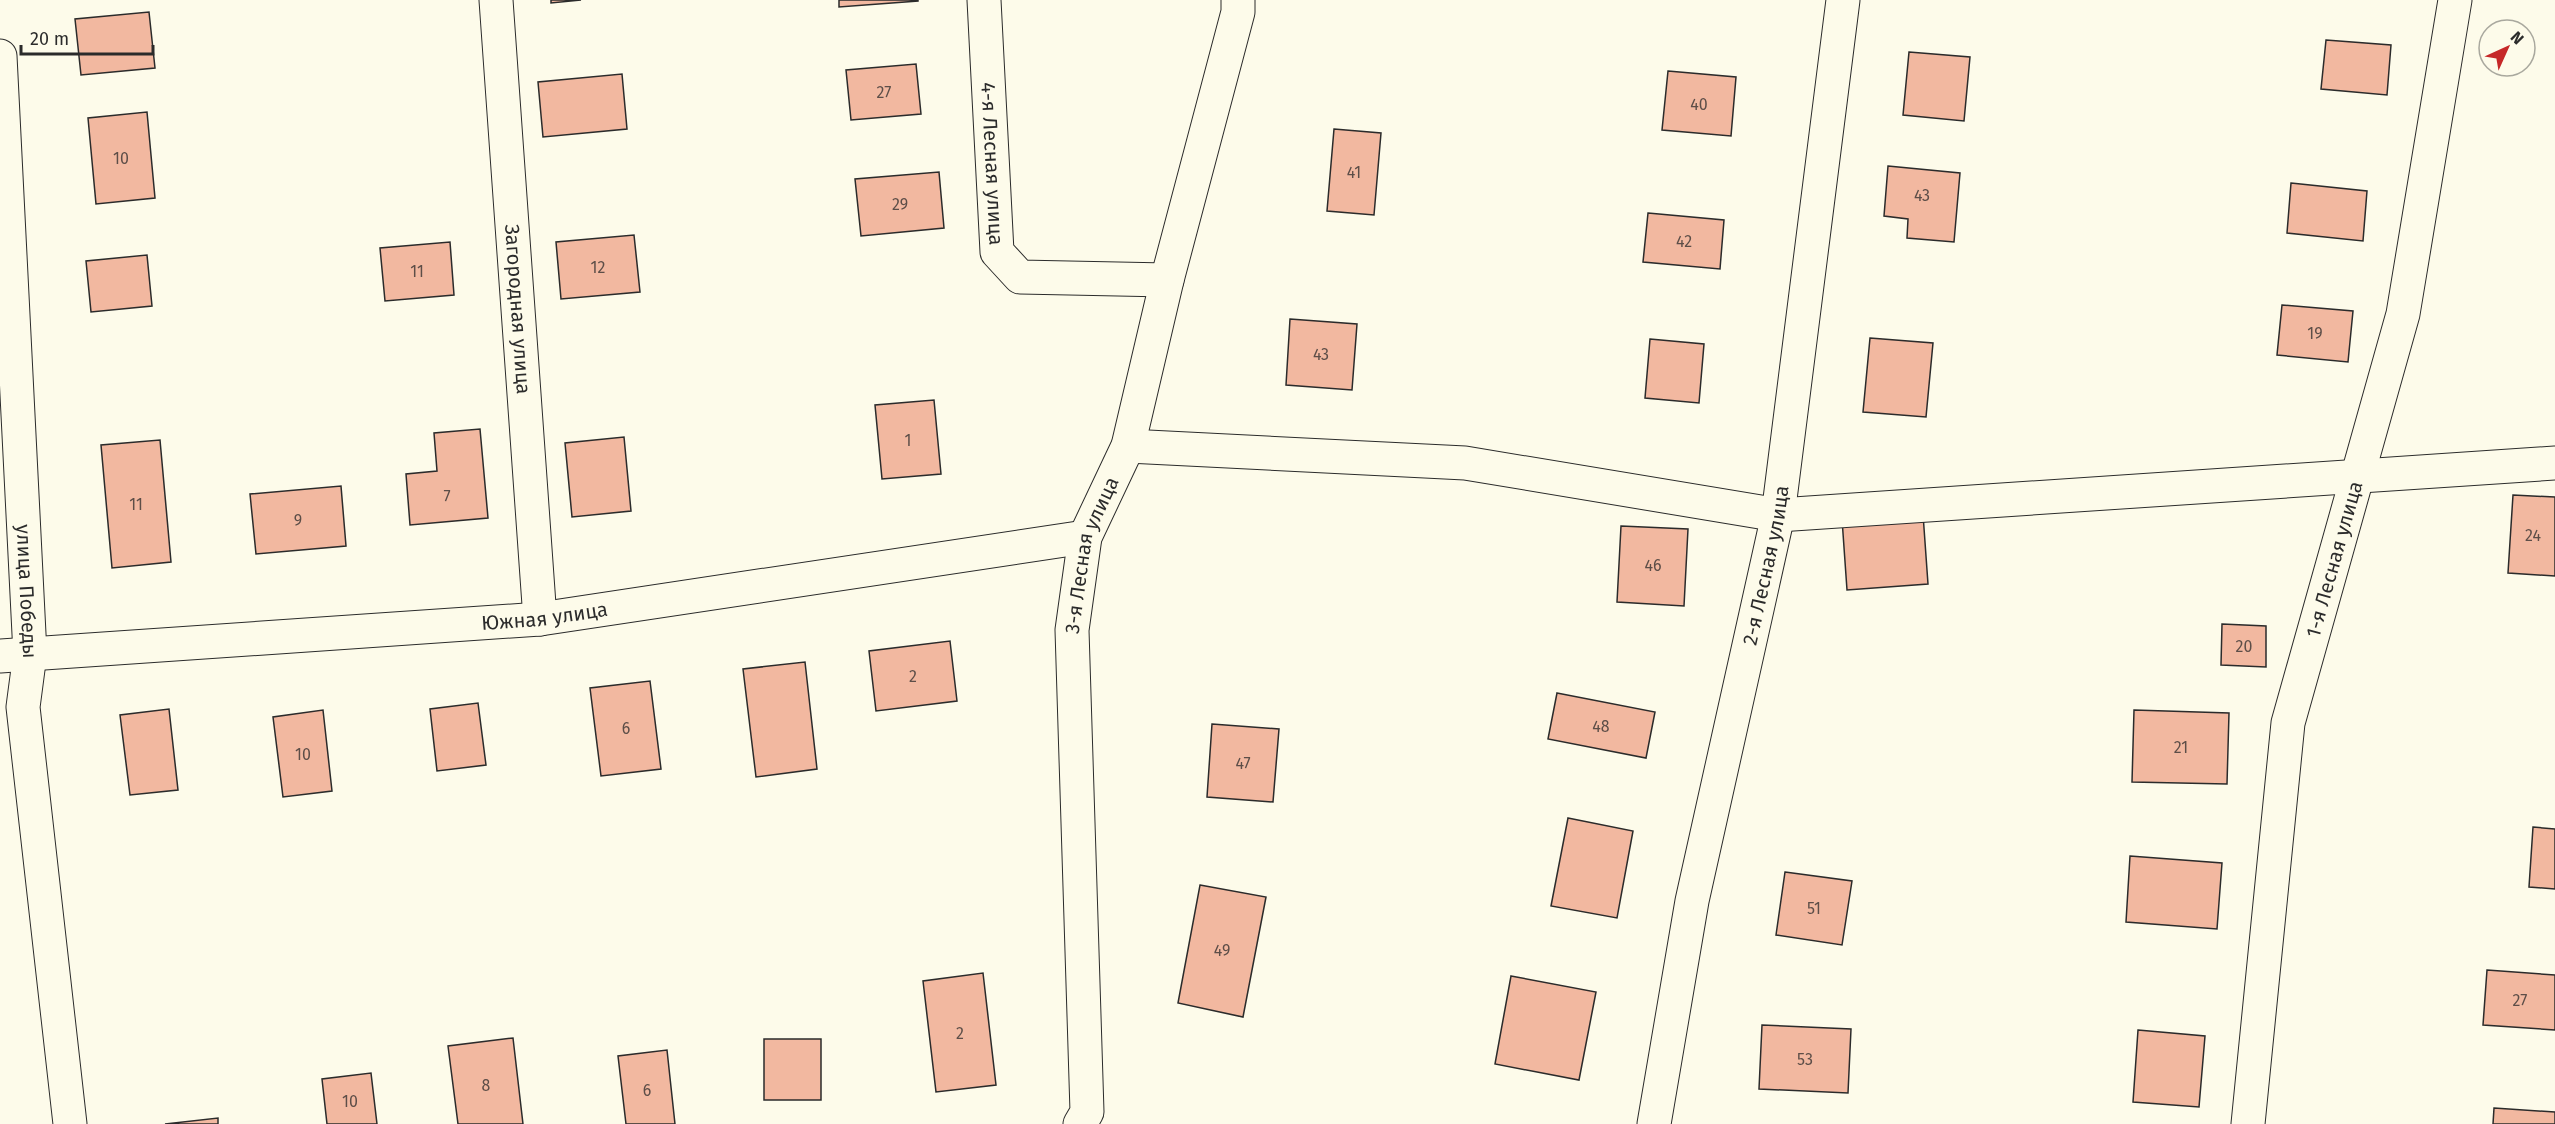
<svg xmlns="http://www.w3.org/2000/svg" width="2555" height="1124" viewBox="0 0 2555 1124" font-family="'Fira Sans',sans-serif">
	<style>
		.building { fill: #f2b8a0; stroke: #2b2b2b; stroke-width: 1.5 }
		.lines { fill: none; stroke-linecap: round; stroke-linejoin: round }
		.minor-casing { stroke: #2b2b2b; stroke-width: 35 }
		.minor { stroke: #fdfbea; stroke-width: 33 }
		.labels { text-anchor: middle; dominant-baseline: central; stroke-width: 4.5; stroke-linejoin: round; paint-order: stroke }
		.number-label { font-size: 16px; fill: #5d4e48 }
		.street-label { font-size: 20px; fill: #2b2b2b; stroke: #fdfbea }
	</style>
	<rect width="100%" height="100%" fill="#fdfbea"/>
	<path class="building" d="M551 0H581L551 3Z
		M839 0H918V1L839 7Z
		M149 12 155 68 81 75 75 19Z
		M2326 40 2391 45 2387 95 2321 89Z
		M1909 52 1970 57 1964 121 1903 115Z
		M916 64 921 114 851 120 846 70Z
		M1668 71 1736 77 1731 136 1662 130Z
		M622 74 627 129 543 137 538 82Z
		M147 112 155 198 96 204 88 118Z
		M1334 129 1381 133 1374 215 1327 211Z
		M1888 166 1960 173 1954 242 1907 238 1908 219 1884 216Z
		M939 172 944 228 861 236 855 179Z
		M2291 183 2367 191 2363 241 2287 233Z
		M1648 213 1724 220 1720 269 1643 262Z
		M634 235 640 292 561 299 556 242Z
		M450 242 454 295 385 301 380 248Z
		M147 255 152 306 91 312 86 261Z
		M2282 305 2353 311 2348 362 2277 355Z
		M1290 319 1357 324 1352 390 1286 385Z
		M1870 338 1933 343 1926 417 1863 412Z
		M1650 339 1704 344 1699 403 1645 398Z
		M934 400 941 474 882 479 875 405Z
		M480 429 488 518 410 525 406 474 437 471 434 433Z
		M624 437 631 511 572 517 565 443Z
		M160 440 171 562 112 568 101 445Z
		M341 486 346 546 256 554 250 494Z
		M2513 495 2555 497V576L2508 573Z
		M1923 514 1928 584 1847 590 1842 519Z
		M1621 526 1688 529 1684 606 1617 602Z
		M2222 624 2266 626V667L2221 665Z
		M950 641 957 701 876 711 869 651Z
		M805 662 817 769 756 777 743 669Z
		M650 681 661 769 601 776 590 688Z
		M1557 693 1655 712 1646 758 1548 739Z
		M478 703 486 765 437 771 430 709Z
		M169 709 178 790 130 795 120 715Z
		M323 710 332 791 283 797 273 717Z
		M2134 710 2229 713 2227 784 2132 782Z
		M1212 724 1279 729 1273 802 1207 797Z
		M1568 818 1633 831 1617 918 1551 906Z
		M2533 827 2555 829V889L2529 887Z
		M2130 856 2222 863 2217 929 2126 922Z
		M1785 872 1852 881 1842 945 1776 935Z
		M1200 885 1266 897 1243 1017 1178 1003Z
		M2487 970 2555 975V1030L2483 1025Z
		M983 973 996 1085 936 1092 923 981Z
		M1511 976 1596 992 1579 1080 1495 1064Z
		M1762 1025 1851 1029 1848 1093 1759 1089Z
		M2138 1030 2205 1036 2199 1107 2133 1102Z
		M513 1038 523 1124H458L448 1046Z
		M764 1039H821V1100H764Z
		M667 1050 675 1124H626L618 1056Z
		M371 1073 377 1124H327L322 1079Z
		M2494 1108 2555 1112V1124H2493Z
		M218 1118V1124H165Z"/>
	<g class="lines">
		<defs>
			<g id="minor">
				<path id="s1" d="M496 0 540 619"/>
				<path id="s2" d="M984 0 997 252 1020 277 1167 280"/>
				<path id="s3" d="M0 56 30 654 23 707 70 1124"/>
				<path d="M1128 446 1465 463 1778 515 2555 463"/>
				<path id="s4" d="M0 656 540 619 1085 537"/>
				<path id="s5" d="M1080 1124 1087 1112 1072 630 1085 537 1128 446 1167 280 1238 12V0"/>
				<path id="s6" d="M1654 1124 1692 901 1778 515 1843 0"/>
				<path id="s7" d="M2248 1124 2288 723 2403 314 2455 0"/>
			</g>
		</defs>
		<use href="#minor" class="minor-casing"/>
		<use href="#minor" class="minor"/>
	</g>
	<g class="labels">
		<g class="number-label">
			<text x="884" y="92">27</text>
			<text x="1699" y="104">40</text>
			<text x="121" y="158">10</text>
			<text x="1354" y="172">41</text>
			<text x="1922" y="195">43</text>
			<text x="900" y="204">29</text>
			<text x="1684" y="241">42</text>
			<text x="598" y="267">12</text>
			<text x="417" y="271">11</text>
			<text x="2315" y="333">19</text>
			<text x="1321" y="354">43</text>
			<text x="908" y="440">1</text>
			<text x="447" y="496">7</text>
			<text x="136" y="504">11</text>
			<text x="298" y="520">9</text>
			<text x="2533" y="535">24</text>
			<text x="1653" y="565">46</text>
			<text x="2244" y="646">20</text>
			<text x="913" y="676">2</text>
			<text x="1601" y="726">48</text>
			<text x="626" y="728">6</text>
			<text x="2181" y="747">21</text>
			<text x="303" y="754">10</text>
			<text x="1243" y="763">47</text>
			<text x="1814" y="908">51</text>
			<text x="1222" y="950">49</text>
			<text x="2520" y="1000">27</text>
			<text x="960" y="1033">2</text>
			<text x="1805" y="1059">53</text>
			<text x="486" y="1085">8</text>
			<text x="647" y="1090">6</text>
			<text x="350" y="1101">10</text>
		</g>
		<g class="street-label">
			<text stroke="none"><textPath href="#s2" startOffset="164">4-я Лесная улица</textPath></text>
			<text stroke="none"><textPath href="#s1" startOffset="310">Загородная улица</textPath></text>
			<text stroke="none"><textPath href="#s5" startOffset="574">3-я Лесная улица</textPath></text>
			<text stroke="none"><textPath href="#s7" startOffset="573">1-я Лесная улица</textPath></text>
			<text stroke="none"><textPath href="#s6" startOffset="570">2-я Лесная улица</textPath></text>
			<text stroke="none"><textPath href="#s3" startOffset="536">улица Победы</textPath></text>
			<text stroke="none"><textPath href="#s4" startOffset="546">Южная улица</textPath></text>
		</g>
	</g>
	<g transform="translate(2507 48) rotate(45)"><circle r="28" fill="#fdfbea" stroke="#a9a89e" stroke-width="1.5"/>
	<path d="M0-4.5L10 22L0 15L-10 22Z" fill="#c62828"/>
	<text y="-9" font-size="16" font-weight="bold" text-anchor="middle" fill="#2b2b2b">N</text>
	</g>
	<path d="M21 45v9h132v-9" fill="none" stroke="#2b2b2b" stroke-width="3"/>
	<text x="30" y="45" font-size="18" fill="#2b2b2b" stroke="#fdfbea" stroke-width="4.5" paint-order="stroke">20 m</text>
</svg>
